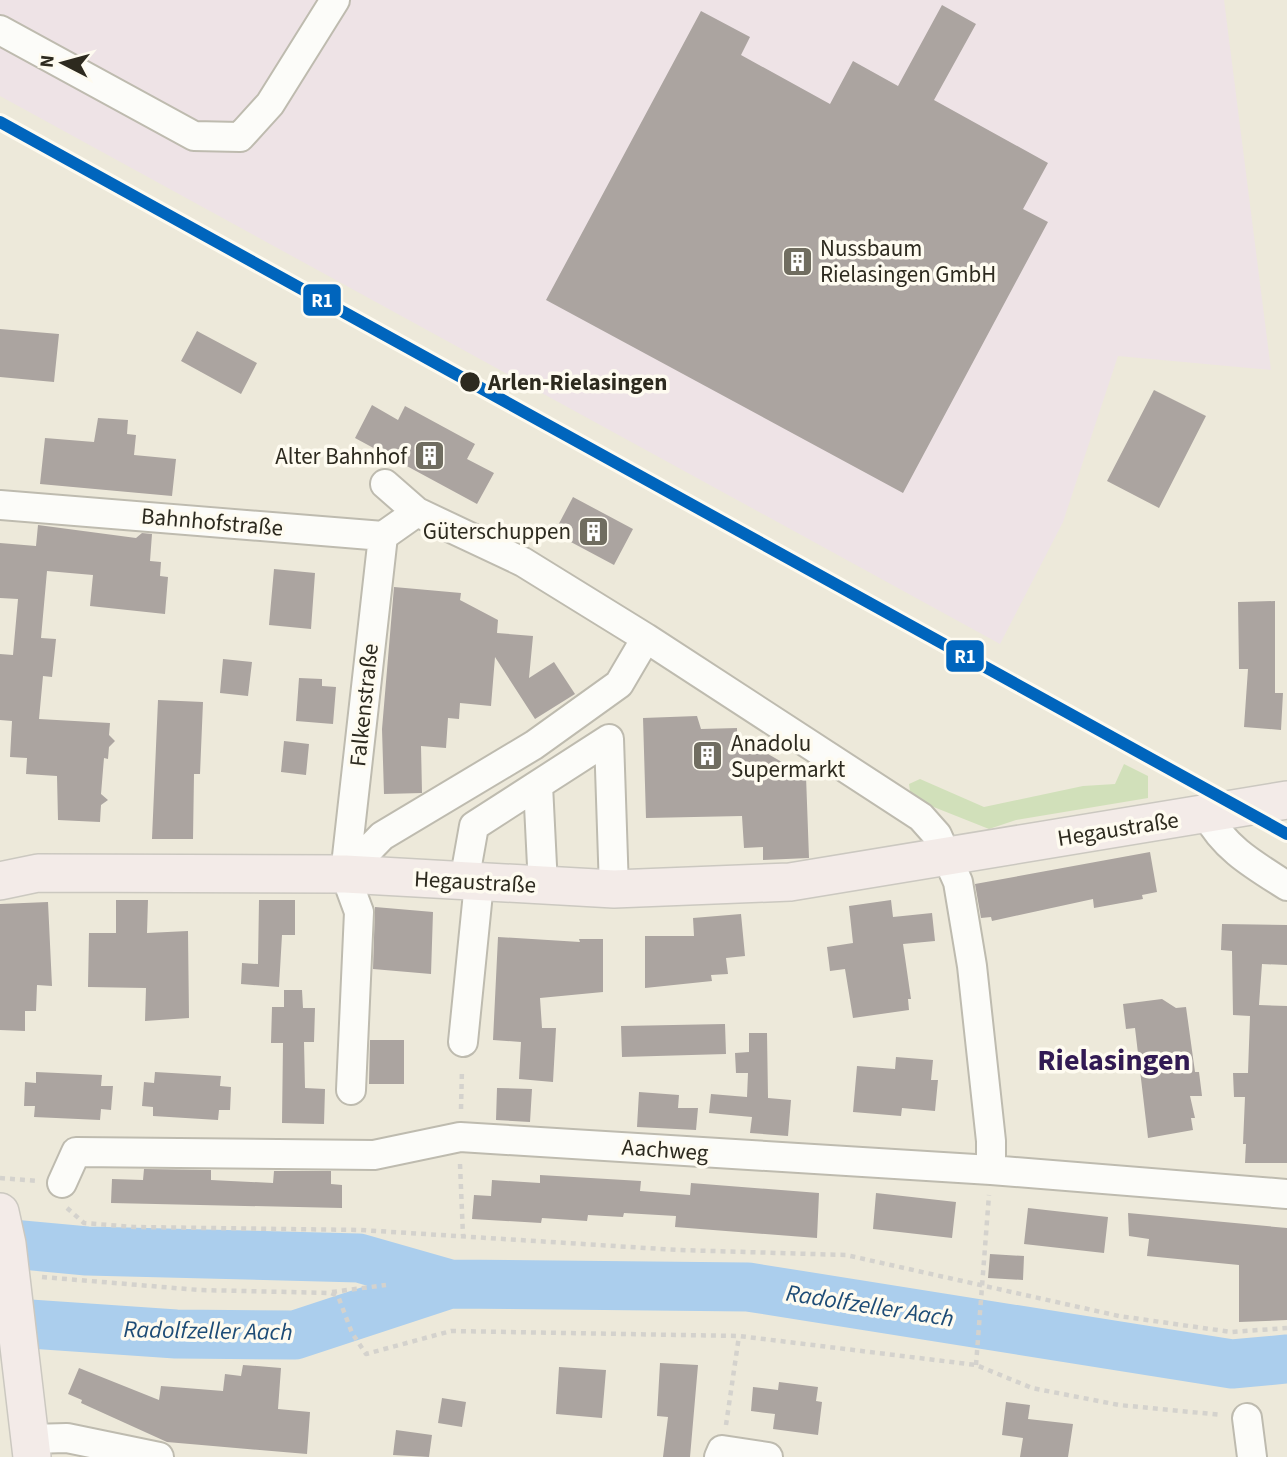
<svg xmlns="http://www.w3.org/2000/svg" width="1287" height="1457" viewBox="0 0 1287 1457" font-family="'Source Sans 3',sans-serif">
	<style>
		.commercial { fill: #eee3e6 }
		.green { fill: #d1e0ba }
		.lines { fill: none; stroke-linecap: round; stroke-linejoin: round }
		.river { stroke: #abceed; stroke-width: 49 }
		.building { fill: #aba4a0 }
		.minor-casing { stroke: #bebbaf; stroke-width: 32 }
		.major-casing { stroke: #cbc8c0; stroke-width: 40 }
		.path { stroke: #d4d2cd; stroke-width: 4.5; stroke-dasharray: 5 5; stroke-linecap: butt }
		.minor { stroke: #fcfcf9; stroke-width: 28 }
		.major { stroke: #f3ebe8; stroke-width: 37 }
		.rail-1-casing { stroke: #fefbf0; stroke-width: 18 }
		.rail-1 { stroke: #0065bd; stroke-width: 12 }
		.stop-dot { fill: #2d2a1f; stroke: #fefbf0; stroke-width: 2.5 }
		.labels { text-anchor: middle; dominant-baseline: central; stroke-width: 7; stroke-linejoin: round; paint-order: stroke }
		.poi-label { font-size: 23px; fill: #2d2a1f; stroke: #fefbf0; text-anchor: start }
		.stop-label { font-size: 23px; font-weight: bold; fill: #2d2a1f; stroke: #fefbf0; text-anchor: start }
		.street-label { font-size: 23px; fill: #2d2a1f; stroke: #fefbf0 }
		.water-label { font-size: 24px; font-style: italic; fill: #1e4c76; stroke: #fefbf0 }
		.district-label { font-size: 30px; font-weight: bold; fill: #321a53; stroke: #fefbf0 }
		.line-badge { stroke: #fefbf0; stroke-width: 2.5 }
		.badge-label { font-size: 19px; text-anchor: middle; font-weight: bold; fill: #fff }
	</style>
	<rect width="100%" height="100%" fill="#ede9da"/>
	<path class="commercial" d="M0 0H1224L1271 370 1118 356 1063 522 1000 644 0 96Z"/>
	<path class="green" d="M1124 764 1148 776V798L1016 820 989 829 911 798 909 784 920 779 984 807 1083 786 1115 784Z"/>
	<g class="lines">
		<path class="river" d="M0 1243 87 1251 359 1258 450 1284
			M0 1322 176 1334 295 1335 450 1284 748 1287 1232 1364 1287 1359"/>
	</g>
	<path class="building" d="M942 5 976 24 934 100 1048 163 1023 209 1048 222 903 493 546 300 701 11 750 37 741 55 830 104 853 61 898 86Z
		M0 329 59 334 54 382 0 377Z
		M197 331 257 363 241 394 181 361Z
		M1154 390 1206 416 1159 508 1107 481Z
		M372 405 398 420 405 406 475 444 467 459 494 473 477 504 355 438Z
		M98 418 128 420 127 434 136 435 134 455 176 459 172 496 40 484 45 438 94 442Z
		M573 497 633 529 614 565 554 533Z
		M38 525 136 538 142 533 152 534 150 561 161 562 160 576 168 577 165 614 90 606 93 575 47 571 41 638 56 639 52 677 43 676 39 719 110 723 109 735 115 741 109 747 108 759 104 758 101 794 108 800 101 805 100 822 58 820 57 776 26 774 27 758 10 757 12 721 0 720V654L13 655 18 599 0 598V543L36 546Z
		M274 569 315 573 311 629 269 625Z
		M394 587 461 593 460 600 498 620 497 633 533 636 529 678 554 662 575 694 535 719 495 657 491 706 460 703 459 719 448 718 446 748 421 746 422 793 384 794 382 729Z
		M1275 601V693H1283L1281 730 1244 727 1248 669H1239L1238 602Z
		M223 659 252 662 248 696 220 693Z
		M299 678 322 679V686L336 687 333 724 296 721Z
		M158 700 203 702 200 774H194L193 839H152Z
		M697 716 701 729 737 728V736L806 776 809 858 763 860V847L744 848 742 816 646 818 643 718Z
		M284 741 309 744 306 775 281 772Z
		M1150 852 1157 892 1142 895 1143 899 1094 908 1093 899 992 921 991 917 981 918 975 884Z
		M116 900H148L147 933 188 931 189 1018 145 1021 146 988 88 987 89 933H116Z
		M259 900H295V935H282L279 987 241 984 242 963 258 964Z
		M891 900 893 917 932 913 935 941 903 944 911 999H908L909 1010 853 1018 845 969 830 971 827 947 853 943 849 906Z
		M48 902 52 986 37 985 36 1011H25V1031L0 1030V904Z
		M375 907 433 912 431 974 373 969Z
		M741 914 745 956 726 958 728 974 711 975 712 981 645 988V936H694L693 918Z
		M1222 924 1287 925V965L1262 964 1259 1005 1287 1006V1163H1245L1246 1144H1243L1245 1097H1234L1233 1073H1248L1250 1016 1233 1015 1232 951 1221 950Z
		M498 937 580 942 579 939H603V992L540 998 542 1028H556L553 1082 519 1079 521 1042 493 1040Z
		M284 990H302L303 1008H315L314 1042H304L305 1088 325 1089 324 1124 282 1123 283 1043H271L272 1007H284Z
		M1162 999 1176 1008 1186 1007 1195 1072H1199L1202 1096H1190L1195 1118H1191L1193 1130 1148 1138 1135 1028 1126 1029 1123 1004Z
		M725 1024 726 1054 622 1057 621 1026Z
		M749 1033H767L768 1098 791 1100 788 1136 750 1133 752 1117 709 1113 711 1094 747 1097 748 1073H736L735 1053 749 1052Z
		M370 1040H404V1084H369Z
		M896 1057 933 1060 931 1080H938L935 1111 902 1108 901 1116 853 1112 857 1066 895 1069Z
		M36 1072 102 1075 101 1086H113L111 1110 101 1109 100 1120 34 1117 35 1106H24L25 1082 36 1083Z
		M155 1072 221 1076 220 1086 231 1087 230 1110H219L218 1120 153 1116V1107L142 1106 144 1082 154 1083Z
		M497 1088 532 1089 530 1122 496 1120Z
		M639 1092 679 1095 678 1108H698L696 1130 637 1127Z
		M144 1169 211 1170V1180L273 1183 274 1171H331V1184L342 1185V1208L111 1203 112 1179 143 1180Z
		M540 1175 641 1181 640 1191 690 1195 691 1183 819 1193 817 1238 675 1227 676 1216 624 1213 623 1217 588 1215 587 1221 542 1218 541 1223 472 1219 474 1195 491 1196 492 1180 540 1183Z
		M876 1193 956 1202 952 1238 873 1229Z
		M1028 1208 1108 1217 1104 1253 1024 1244Z
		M1128 1213 1287 1228V1320L1239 1322V1265L1147 1256 1149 1239 1129 1236Z
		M990 1254 1024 1256 1023 1280 988 1278Z
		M660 1363 698 1365 690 1457H663L668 1417 657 1416Z
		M243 1365 281 1368 278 1409 310 1412 307 1454 167 1442 81 1403 82 1400 68 1394 79 1368 159 1400 161 1386 223 1391 225 1374 241 1376Z
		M559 1367 606 1370 602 1418 556 1414Z
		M779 1382 818 1387 816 1401 822 1402 818 1435 773 1429 775 1414 751 1411 753 1387 778 1390Z
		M442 1398 466 1402 462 1427 438 1423Z
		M1006 1402 1030 1405 1028 1419 1073 1424 1068 1457H1020L1023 1438 1002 1435Z
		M396 1430 432 1435 429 1457 393 1455Z"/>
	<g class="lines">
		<defs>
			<path id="minor" d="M0 30 194 136 240 137 270 104 335 0
				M385 484 417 512 523 562 646 638 921 817 937 835 958 882 972 966 991 1141V1170
				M0 505 383 536 417 512
				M538 785 543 886
				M1206 814C1225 849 1254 865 1287 886
				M345 874 382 836 534 745 619 684 646 638
				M464 882 474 826 609 739 614 889
				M463 1042 479 883
				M351 1090 359 912 345 874 383 536
				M62 1183 76 1152 374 1155 460 1137 991 1170 1287 1194
				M1247 1418 1252 1457
				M30 1439 67 1438 159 1457
				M719 1457 722 1450 768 1457"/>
			<path id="major" d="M0 881 38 873 345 874 614 889 790 882 1287 800
				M0 1212 7 1244 32 1457"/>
		</defs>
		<use href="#minor" class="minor-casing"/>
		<use href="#major" class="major-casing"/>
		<path class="path" d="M461 1109 462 1069
			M460 1164 463 1236
			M0 1178 38 1181
			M67 1208 84 1223 134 1227 361 1230 678 1250 846 1255 1119 1316 1231 1332 1287 1328
			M42 1277 199 1290 331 1293 338 1296 352 1333 366 1354 451 1331 739 1336 976 1365 1032 1388 1119 1405 1222 1415
			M332 1292 386 1285
			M976 1365 989 1195
			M726 1425 739 1336"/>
		<use href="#minor" class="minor"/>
		<use href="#major" class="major"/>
		<defs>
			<path id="rail-1" d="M0 122 1287 834"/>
		</defs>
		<use href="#rail-1" class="rail-1-casing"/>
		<use href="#rail-1" class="rail-1"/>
	</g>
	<defs>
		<symbol id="building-square" viewBox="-11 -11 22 22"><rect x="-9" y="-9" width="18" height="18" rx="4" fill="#706d60" stroke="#fefbf0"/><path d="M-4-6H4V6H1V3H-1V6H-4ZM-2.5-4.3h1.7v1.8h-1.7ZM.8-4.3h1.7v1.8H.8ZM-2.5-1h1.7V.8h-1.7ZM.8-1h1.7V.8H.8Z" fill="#fff"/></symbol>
	</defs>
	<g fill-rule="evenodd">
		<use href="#building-square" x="780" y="244" width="35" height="35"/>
		<use href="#building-square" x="412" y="438" width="35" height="35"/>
		<use href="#building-square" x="576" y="514" width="35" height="35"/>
		<use href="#building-square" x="690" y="738" width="35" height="35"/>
	</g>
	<circle class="stop-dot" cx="470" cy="382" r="11"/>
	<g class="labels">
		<g class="poi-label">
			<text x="820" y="248">Nussbaum<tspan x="820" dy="26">Rielasingen GmbH</tspan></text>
			<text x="407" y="456" text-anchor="end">Alter Bahnhof</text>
			<text x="571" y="531" text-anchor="end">Güterschuppen</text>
			<text x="731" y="743">Anadolu<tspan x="731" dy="26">Supermarkt</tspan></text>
		</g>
		<g class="stop-label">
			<text x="488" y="382">Arlen-Rielasingen</text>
		</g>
		<g class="street-label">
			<text transform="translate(212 522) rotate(5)">Bahnhofstraße</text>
			<text transform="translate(364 705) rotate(-84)">Falkenstraße</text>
			<text transform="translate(1118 829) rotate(-9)">Hegaustraße</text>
			<text transform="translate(475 882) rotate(3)">Hegaustraße</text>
			<text transform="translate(665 1150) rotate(4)">Aachweg</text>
		</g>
		<g class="water-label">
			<text transform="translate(870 1306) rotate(9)">Radolfzeller Aach</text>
			<text transform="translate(208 1331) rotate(1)">Radolfzeller Aach</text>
		</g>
		<g class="district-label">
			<text x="1114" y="1060">Rielasingen</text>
		</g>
	</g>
	<g class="line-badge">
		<rect x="302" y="283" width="40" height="34" rx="7" fill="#0065bd"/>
		<rect x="945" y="639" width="40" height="34" rx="7" fill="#0065bd"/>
	</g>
	<g class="badge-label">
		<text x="322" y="307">R1</text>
		<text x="965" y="663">R1</text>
	</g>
	<g transform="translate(63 63) rotate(276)" stroke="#fefbf0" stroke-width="5" paint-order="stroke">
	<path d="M0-5L12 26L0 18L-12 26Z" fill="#2d2a1f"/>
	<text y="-10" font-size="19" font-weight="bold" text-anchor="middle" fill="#2d2a1f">N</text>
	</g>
</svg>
